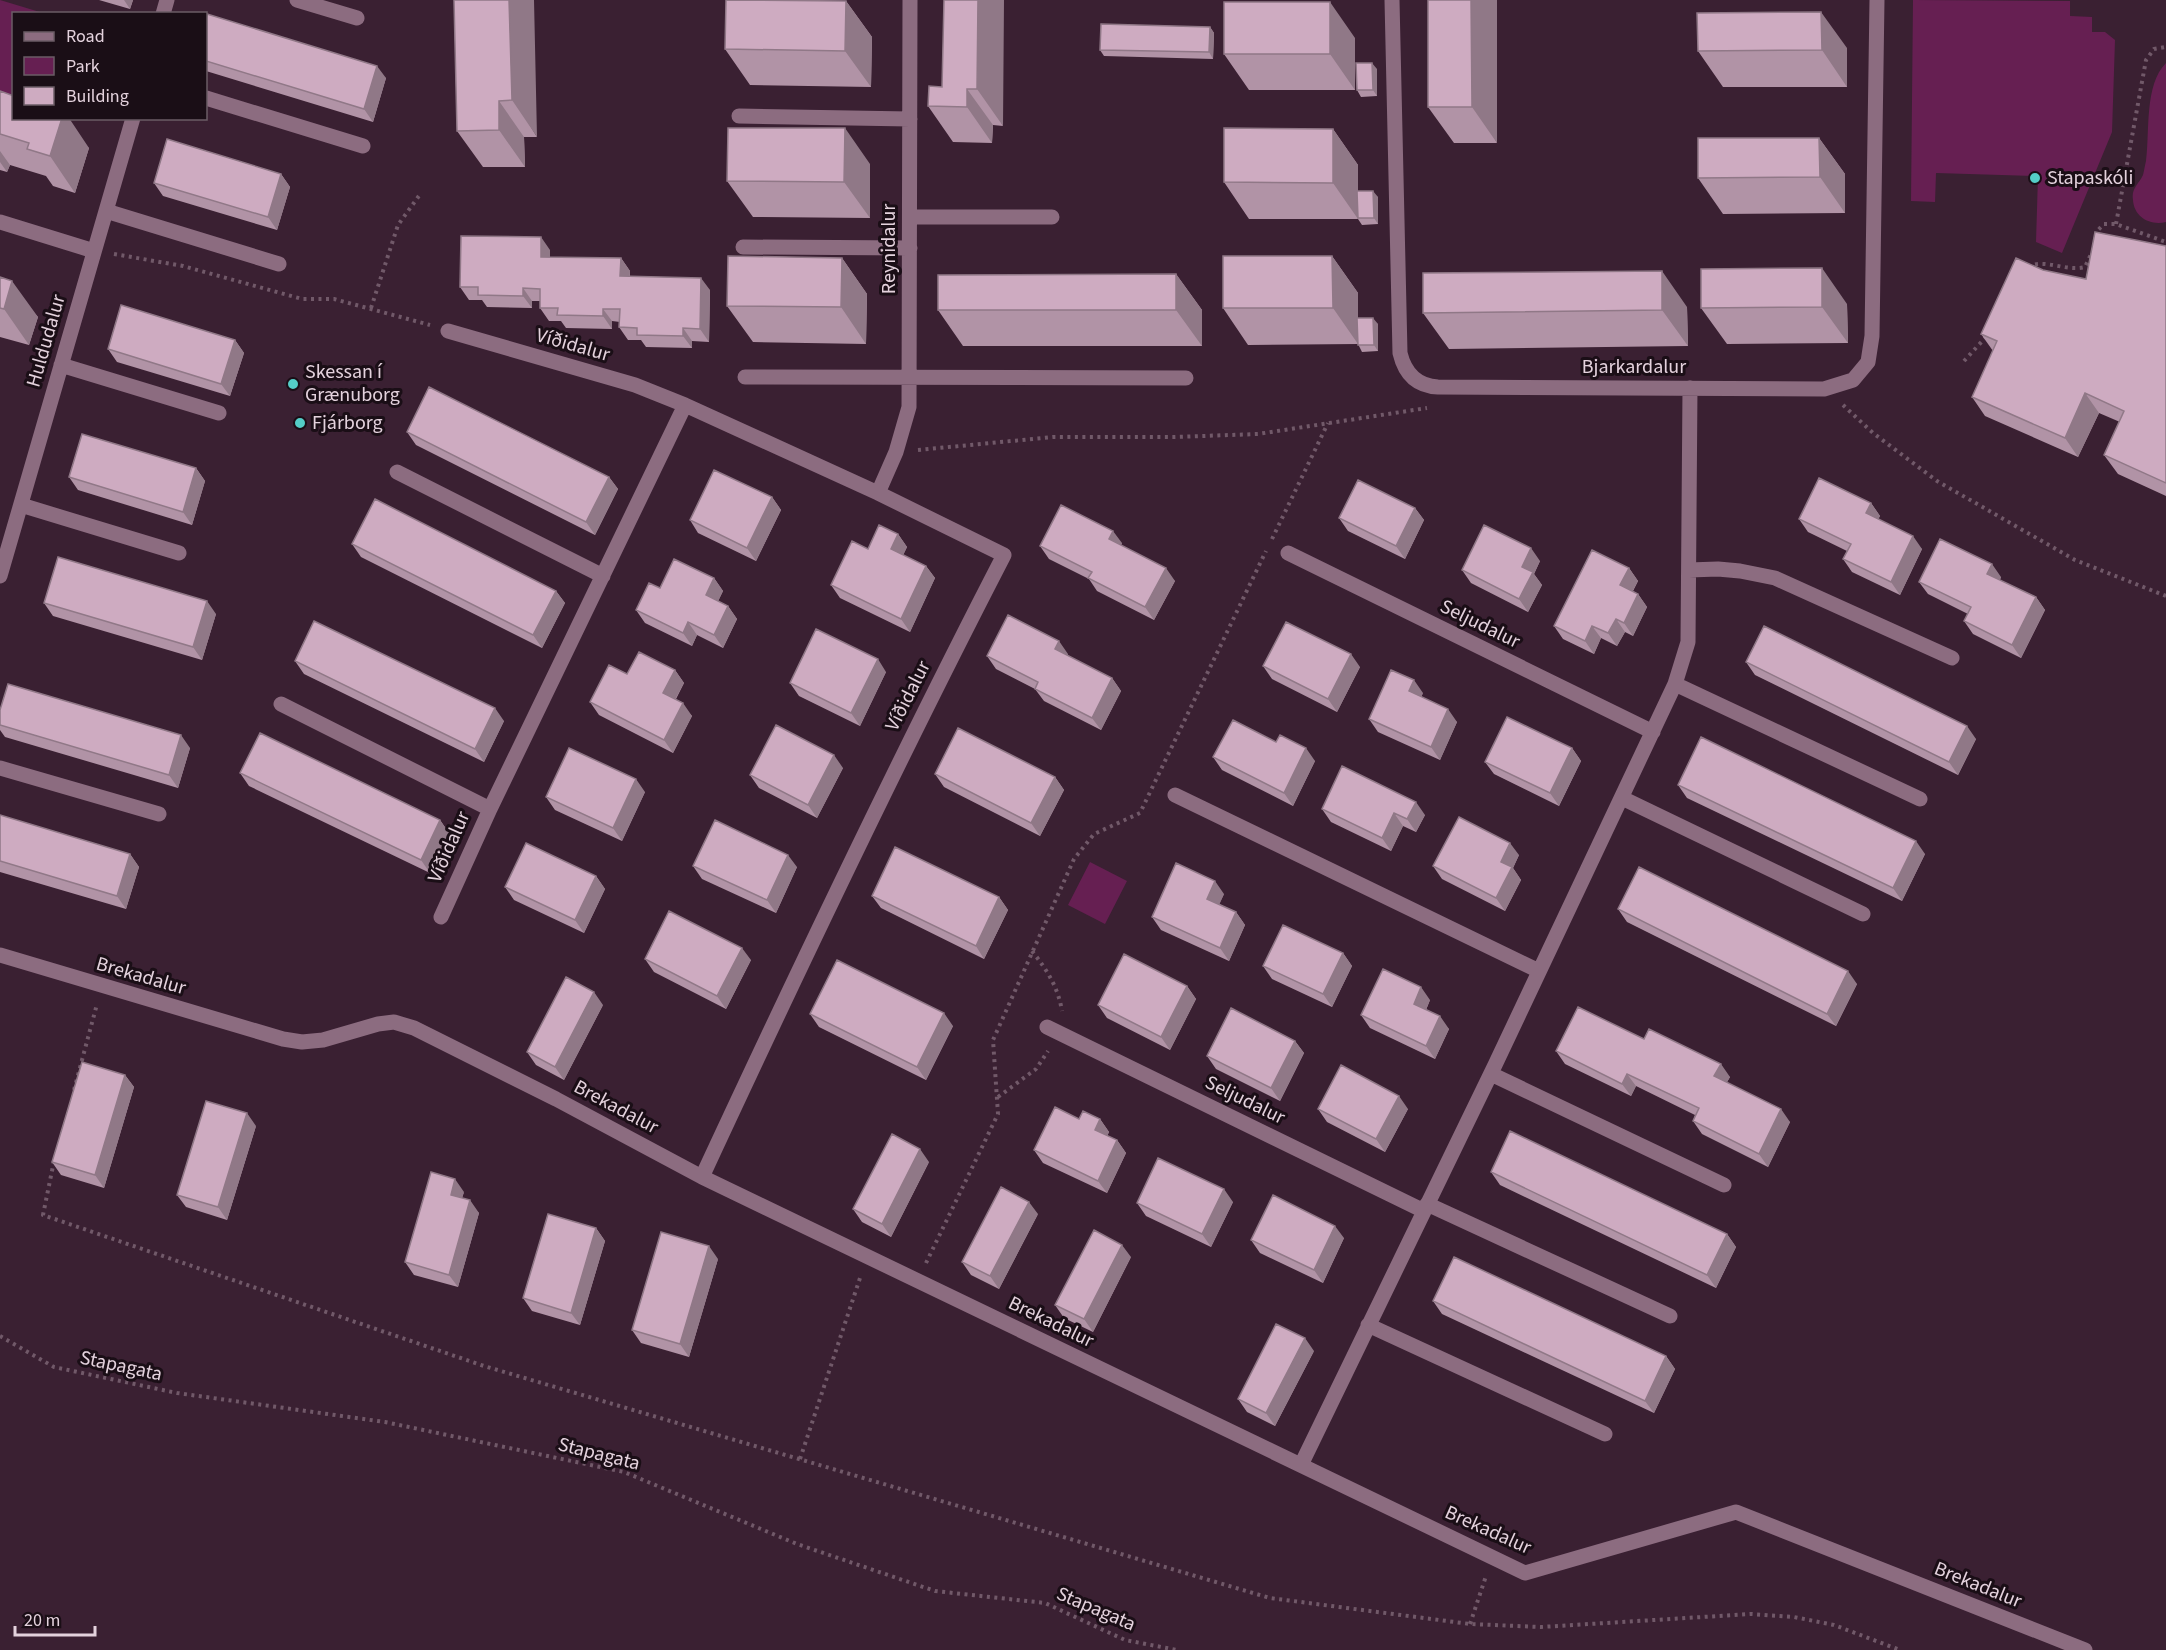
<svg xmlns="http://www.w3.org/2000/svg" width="2166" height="1650" viewBox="0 0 2166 1650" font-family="'Source Sans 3',sans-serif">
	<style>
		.green { fill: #661f52 }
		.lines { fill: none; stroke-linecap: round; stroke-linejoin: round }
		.path { stroke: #715969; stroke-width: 4; stroke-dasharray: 3 4.5; stroke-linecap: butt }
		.minor { stroke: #8c6c80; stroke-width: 15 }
		.wall { fill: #b193a6 }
		.shaded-wall { fill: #907887 }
		.building { fill: #ceabc1; stroke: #907887; stroke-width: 1.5 }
		.poi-dot { fill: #54cdc7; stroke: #1a0e16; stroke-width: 2 }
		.labels { text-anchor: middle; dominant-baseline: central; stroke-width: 6; stroke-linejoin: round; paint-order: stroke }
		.poi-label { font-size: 20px; fill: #e4d2dd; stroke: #1a0e16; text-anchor: start }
		.street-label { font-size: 20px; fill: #e4d2dd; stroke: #1a0e16 }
	</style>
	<rect width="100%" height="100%" fill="#3a2032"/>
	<path class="green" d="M0 0 43 13 14 14 13 105 0 101Z
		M1913 0 2070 1V16L2092 17V32H2105L2115 40 2112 132 2062 253 2036 242 2038 176 1936 173 1935 202 1911 201Z
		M2166 63V222C2150 226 2134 217 2133 200 2131 188 2139 184 2143 175 2144 171 2145 165 2146 161 2150 132 2144 85 2166 63Z
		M1090 862 1127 881 1105 924 1068 905Z"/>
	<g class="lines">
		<path class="path" d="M2116 224 2146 60 2154 49 2166 47
			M2096 236 2097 231 2104 224H2116L2166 242
			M114 254 183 266 302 299H334L430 325
			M2028 267C2044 258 2066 272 2085 267L2091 254
			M371 308 398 225 421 193
			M1964 361 1986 337
			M1843 405 1873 433 1937 481 2075 560 2166 596
			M918 450 1053 437H1174L1258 434 1427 408
			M1272 539 1328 423
			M1032 951C1047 970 1058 987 1062 1011
			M74 1090 97 1004
			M998 1097 1036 1069 1048 1051
			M54 1161 43 1215 484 1366 1270 1598 1470 1624 1541 1627 1751 1614 1794 1617 1834 1625 1900 1650
			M926 1263 998 1114 993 1040 1074 859 1094 834 1140 813 1266 551
			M0 1336 54 1367 177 1393 385 1422 624 1472 797 1544 935 1591 1045 1603 1125 1640 1177 1650
			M800 1459 861 1275
			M1470 1624 1486 1576"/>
		<path class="minor" d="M297 0 357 18
			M1392 0 1400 353C1405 374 1417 386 1438 387L1824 389 1853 380 1868 362 1872 336 1877 0
			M163 14 167 0
			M206 98 363 146
			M739 116 910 119
			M106 211 279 264
			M910 217H1052
			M0 222 94 251
			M743 247 910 248
			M448 331 635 385 685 405 878 493 1004 555C898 760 799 968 702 1177
			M61 365 219 413
			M745 377 1186 378
			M397 472 603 576
			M878 493 896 452 909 407 910 0
			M21 505 179 553
			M1288 553 1653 732
			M1689 570 1718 569 1740 571 1775 578 1952 658
			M0 576 133 118
			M1675 684 1920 799
			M281 704 490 809
			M0 768 159 814
			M1175 795 1539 971
			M1622 798 1863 914
			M441 917 490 809 685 405
			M0 955 283 1039 302 1042 323 1040 378 1024 394 1022 414 1028 556 1099 702 1177 1525 1573 1736 1512 2085 1650
			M1047 1027 1424 1211
			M1491 1074 1724 1185
			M1427 1204 1670 1316
			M1368 1325 1605 1434
			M1301 1465 1495 1065 1675 684 1688 642 1690 388"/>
	</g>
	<path class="wall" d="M99 0H133L130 9Z
		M454 0 537 137H524L525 167H483L457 131Z
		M944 0 1003 126 993 125 992 143 953 142 928 106 942 87Z
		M1428 0 1497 143H1454L1428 107Z
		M846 1 872 37 871 87 750 85 725 49Z
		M206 19 386 78 373 122 206 71Z
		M1210 27 1214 33 1213 59 1104 56 1100 50Z
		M1355 38V90H1249L1224 54Z
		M1847 48V87H1723L1698 51Z
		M1377 69V96L1361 97 1357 90Z
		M0 91 89 148 75 193 53 186 46 176 10 165 7 172 0 170Z
		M1333 129 1358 165V191L1378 197V224L1362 225 1358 219H1249L1224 182Z
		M1819 138 1845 174V213L1723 214 1698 178Z
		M870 164V218L753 217 727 181Z
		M281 174 290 187 277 230 163 196 154 183Z
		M2166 246V496L2118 474 2104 455 2120 422 2099 413 2078 457 1985 416 1972 397 1993 351 1981 334 2043 270 2086 279Z
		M550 250V257L621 258 630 271V276L710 290 709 342 692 341V348L646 347 641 340H628L619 327 620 322 612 321V329L566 328 561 321H549L540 308V301H532V308L487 307 482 300H469L460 287Z
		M1332 256 1358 293V318L1378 324V351L1362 352 1358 344 1248 345 1223 308Z
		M842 258 867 294 866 344 753 342 727 306Z
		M1176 274 1202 310V346H963L938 310Z
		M0 277 38 317 29 345 0 337Z
		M1847 304 1848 343 1727 344 1701 308Z
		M1687 307 1688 346 1449 349 1423 313Z
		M235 340 244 353 230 396 117 362 108 349Z
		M407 432 609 477 618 489 595 535 416 445Z
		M196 468 205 481 192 525 78 490 69 477Z
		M772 497 781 510 756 561 698 533 690 520Z
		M1871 503 1880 516 1878 519 1922 549 1900 595 1852 572 1843 559 1847 551 1808 532 1799 519Z
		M1415 508 1424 520 1405 559 1348 531 1339 518Z
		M898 534 907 547 903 555 926 566 935 578 910 632 840 598 831 585 868 549Z
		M1122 543 1121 545 1175 581 1154 620 1097 591 1089 579 1049 559 1040 546Z
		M352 544 556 591 565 603 542 648 361 557Z
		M1540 561 1534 574 1542 585 1528 612 1471 583 1462 570Z
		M1629 568 1638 581 1633 591 1638 594 1647 607 1633 636 1625 632 1617 646 1601 638 1594 654 1563 639 1554 626Z
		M2001 577 2000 580 2036 597 2045 610 2021 658 1973 634 1964 621 1968 614 1928 594 1919 582Z
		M714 578 723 591 718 601 728 606 737 619 723 648 697 635 692 646 645 623 636 610 660 588Z
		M44 603 216 614 202 660 53 616Z
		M1068 654 1067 656 1112 678 1121 691 1101 730 1044 701 1035 689 996 669 987 656Z
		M295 661 504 721 484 762 304 674Z
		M1746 662 1976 739 1958 775 1755 675Z
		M1263 666 1360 667 1337 712 1272 679Z
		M675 670 684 683 676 699 692 716 673 753 599 715 590 702 627 674Z
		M886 672 860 726 799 696 790 683Z
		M1423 693 1421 697 1457 722 1440 760 1378 732 1369 719Z
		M0 710 190 748 178 788 5 737 0 730Z
		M1276 742 1315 761 1293 806 1222 770 1213 757Z
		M1572 748 1581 761 1559 806 1494 774 1485 762Z
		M843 768 817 818 759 788 750 775Z
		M240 773 440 820 449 833 430 873 249 786Z
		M935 774 1055 777 1064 790 1040 836 944 787Z
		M1678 785 1925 854 1902 901 1687 798Z
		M645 792 622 841 555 810 546 797Z
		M1322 809 1425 815 1416 832 1403 826 1391 851 1331 822Z
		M0 815 130 854 139 867 126 909 0 872Z
		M1519 855 1513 868 1521 880 1505 911 1442 879 1433 866Z
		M693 866 797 867 776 913 702 879Z
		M596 876 605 889 584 933 514 900 505 887Z
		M1224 894 1219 904 1236 912 1245 925 1229 961 1161 930 1152 917Z
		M872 896 999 897 1008 910 984 959 881 908Z
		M1618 909 1857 984 1836 1026 1627 922Z
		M1343 953 1352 966 1332 1007 1272 979 1263 966Z
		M645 959 751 960 726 1009 654 972Z
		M1187 986 1196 999 1170 1050 1107 1018 1098 1005Z
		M1430 1000 1426 1010 1449 1029 1435 1059 1370 1028 1361 1015Z
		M603 1005 564 1080 536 1065 527 1052Z
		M810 1014 953 1026 926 1080 819 1027Z
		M1644 1039 1730 1077 1727 1082 1790 1122 1768 1167 1702 1134 1693 1121 1695 1115 1636 1086 1631 1096 1565 1064 1556 1051Z
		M1295 1041 1304 1053 1280 1101 1216 1069 1207 1056Z
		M125 1075 134 1087 104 1188 61 1175 52 1162Z
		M1318 1109H1408L1385 1152 1327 1122Z
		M1079 1119H1100L1109 1132 1107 1136 1117 1140 1126 1153 1107 1193 1043 1163 1034 1150Z
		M256 1126 227 1220 186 1207 177 1195Z
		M929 1162 891 1237 862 1222 853 1209Z
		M1491 1172 1727 1234 1736 1247 1716 1288 1500 1185Z
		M464 1192 462 1198 479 1213 458 1287 414 1275 405 1262Z
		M1233 1202 1211 1247 1146 1216 1137 1203Z
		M1038 1214 999 1289 971 1275 962 1262Z
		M596 1228 605 1241 580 1325 532 1311 523 1298Z
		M1344 1238 1323 1283 1260 1253 1251 1240Z
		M1131 1257 1093 1332 1064 1318 1055 1305Z
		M718 1259 689 1357 641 1343 632 1330Z
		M1433 1301 1666 1356 1675 1369 1654 1413 1442 1314Z
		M1314 1351 1275 1426 1247 1412 1238 1399Z"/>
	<path class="shaded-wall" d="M124 0H133L130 9Z
		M509 0H534L537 137 512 100Z
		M978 0H1004L1003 126 977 89Z
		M1471 0H1497V143L1472 107Z
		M846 1 872 37 871 87 845 51Z
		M1330 2 1355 38V90L1330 54Z
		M1821 12 1847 48V87L1822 50Z
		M1210 27 1214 33 1213 59 1209 52Z
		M1372 63 1377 69V96L1373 90Z
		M377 66 386 78 373 122 364 109Z
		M967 89 993 125 992 143 967 107Z
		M499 101 524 137 525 167 499 130Z
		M62 118H69L89 148 75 193 50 156Z
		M845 128 870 164V218L844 182Z
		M1333 129 1358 165V219L1333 183Z
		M1819 138 1845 174V213L1820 177Z
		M0 151 10 165 7 172 0 162Z
		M281 174 290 187 277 230 268 217Z
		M1373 191 1378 197V224L1374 218Z
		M541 237 550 250V269L541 257Z
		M1332 256 1358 293V344L1333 308Z
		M621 258 630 271 629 289 620 276Z
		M842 258 867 294 866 344 841 307Z
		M1822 268 1847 304 1848 343 1822 307Z
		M1662 271 1687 307 1688 346 1662 310Z
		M1176 274 1202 310V346L1176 310Z
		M701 278 710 290 709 342 700 329Z
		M12 281 38 317 29 345 4 309Z
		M523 288 532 301V308L523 296Z
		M603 309 612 321V329L603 316Z
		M1373 318 1378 324V351L1374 345Z
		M683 328 692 341V348L683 336Z
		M235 340 244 353 230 396 221 384Z
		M2085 393 2099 413 2078 457 2065 438Z
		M196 468 205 481 192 525 183 512Z
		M609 477 618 489 595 535 586 522Z
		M772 497 781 510 756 561 747 548Z
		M1871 503 1880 516 1875 526 1866 513Z
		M1415 508 1424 520 1405 559 1396 546Z
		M1113 531 1122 543 1118 552 1109 539Z
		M898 534 907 547 900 562 891 549Z
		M1913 536 1922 549 1900 595 1891 582Z
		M1531 548 1540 561 1534 574 1542 585 1528 612 1519 599 1522 567Z
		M1992 564 2001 577 1996 587 1987 574Z
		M926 566 935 578 910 632 901 619Z
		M1166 568 1175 581 1154 620 1145 607Z
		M1629 568 1638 581 1629 598 1620 585Z
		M714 578 723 591 715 608 706 595Z
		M556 591 565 603 542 648 533 635Z
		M1638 594 1647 607 1633 636 1624 623Z
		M2036 597 2045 610 2021 658 2012 645Z
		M207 601 216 614 202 660 193 647Z
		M728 606 737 619 723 648 714 635Z
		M1616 619 1625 632 1617 646 1608 633Z
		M688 622 697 635 692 646 683 633Z
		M1592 626 1601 638 1594 654 1585 641Z
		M1059 641 1068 654 1064 662 1055 649Z
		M1351 654 1360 667 1337 712 1328 699Z
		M878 659 886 672 860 726 851 713Z
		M675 670 684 683 672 705 663 693Z
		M1112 678 1121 691 1101 730 1092 718Z
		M1414 680 1423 693 1418 704 1409 691Z
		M683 703 692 716 673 753 664 740Z
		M495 708 504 721 484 762 475 749Z
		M1448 709 1457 722 1440 760 1431 747Z
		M1967 726 1976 739 1958 775 1949 762Z
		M181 735 190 748 178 788 169 775Z
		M1306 748 1315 761 1293 806 1284 793Z
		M1572 748 1581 761 1559 806 1550 793Z
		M834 755 843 768 817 818 808 805Z
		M1055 777 1064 790 1040 836 1031 823Z
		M636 779 645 792 622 841 613 828Z
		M1416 802 1425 815 1416 832 1407 819Z
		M1394 813 1403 826 1391 851 1382 838Z
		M440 820 449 833 430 873 421 860Z
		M1916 841 1925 854 1902 901 1893 888Z
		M1510 843 1519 855 1513 868 1521 880 1505 911 1496 898 1501 862Z
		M130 854 139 867 126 909 117 896Z
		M788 855 797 867 776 913 767 900Z
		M596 876 605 889 584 933 575 920Z
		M1215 881 1224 894 1216 912 1207 899Z
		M999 897 1008 910 984 959 976 946Z
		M1236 912 1245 925 1229 961 1220 948Z
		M742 948 751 960 726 1009 717 996Z
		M1343 953 1352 966 1332 1007 1323 994Z
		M1848 971 1857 984 1836 1026 1827 1014Z
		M1187 986 1196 999 1170 1050 1161 1037Z
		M1421 987 1430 1000 1423 1017 1414 1004Z
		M594 992 603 1005 564 1080 555 1067Z
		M944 1013 953 1026 926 1080 917 1067Z
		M1440 1016 1449 1029 1435 1059 1426 1046Z
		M1295 1041 1304 1053 1280 1101 1271 1088Z
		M1721 1064 1730 1077 1723 1089 1714 1076Z
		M1627 1074 1636 1086 1631 1096 1622 1084Z
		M125 1075 134 1087 104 1188 95 1175Z
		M1399 1096 1408 1109 1385 1152 1376 1139Z
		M1781 1109 1790 1122 1768 1167 1759 1154Z
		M247 1113 256 1126 227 1220 218 1207Z
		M1100 1119 1109 1132 1104 1143 1095 1130Z
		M1117 1140 1126 1153 1107 1193 1098 1181Z
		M920 1149 929 1162 891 1237 882 1224Z
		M455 1179 464 1192 459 1207 451 1195Z
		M1224 1189 1233 1202 1211 1247 1202 1234Z
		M470 1200 479 1213 458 1287 449 1275Z
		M1029 1202 1038 1214 999 1289 990 1276Z
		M1335 1226 1344 1238 1323 1283 1314 1270Z
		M596 1228 605 1241 580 1325 571 1313Z
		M1727 1234 1736 1247 1716 1288 1707 1275Z
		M1122 1245 1131 1257 1093 1332 1084 1319Z
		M709 1246 718 1259 689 1357 680 1344Z
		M1305 1338 1314 1351 1275 1426 1266 1413Z
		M1666 1356 1675 1369 1654 1413 1645 1401Z"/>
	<path class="building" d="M454 0H509L512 100 499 101V130L457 131Z
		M726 0 846 1 845 51 725 49Z
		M944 0H978L977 89H967V107L928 106 929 86 942 87Z
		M1428 0H1471L1472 107H1428Z
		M1224 2H1330V54H1224Z
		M1821 12 1822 50 1698 51 1697 13Z
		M207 14 377 66 364 109 206 61V19Z
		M1101 24 1210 27 1209 52 1100 50Z
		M1356 63H1372L1373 90H1357Z
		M0 91 14 96V118H62L50 156 27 149 29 143 0 134Z
		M728 128H845L844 182 727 181Z
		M1224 128 1333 129V183L1224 182Z
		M1698 138H1819L1820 177 1698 178Z
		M167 139 281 174 268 217 154 183Z
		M1357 191H1373L1374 218H1358Z
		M2095 232 2166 246V483L2104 455 2124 411 2085 393 2065 438 1972 397 1997 341 1981 334 2016 258 2043 270 2086 279Z
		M461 236 541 237V257L621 258 620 276 701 278 700 329 683 328V336L637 335V328L619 327 620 309H603V316L557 315 558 308H540V289L523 288V296L478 295V287H460Z
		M728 256 842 258 841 307 727 306Z
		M1223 256H1332L1333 308H1223Z
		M1822 268V307L1701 308V269Z
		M1662 271V310L1423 313V273Z
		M1176 274V310H938V275Z
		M0 277 12 281 4 309 0 308Z
		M121 305 235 340 221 384 108 349Z
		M1357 318H1373L1374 345H1358Z
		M429 387 609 477 586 522 407 432Z
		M82 434 196 468 183 512 69 477Z
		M714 470 772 497 747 548 690 520Z
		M1819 478 1871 503 1866 513 1913 536 1891 582 1843 559 1851 544 1799 519Z
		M1358 480 1415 508 1396 546 1339 518Z
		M375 499 556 591 533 635 352 544Z
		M1061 505 1113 531 1109 539 1166 568 1145 607 1088 578 1092 572 1040 546Z
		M879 525 898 534 891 549 926 566 901 619 831 585 852 541 868 549Z
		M1484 525 1531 548 1522 567 1533 572 1519 599 1462 570Z
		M1940 539 1992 564 1987 574 2036 597 2012 645 1964 621 1971 607 1919 582Z
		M1592 550 1629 568 1620 585 1638 594 1624 623 1616 619 1608 633 1592 626 1585 641 1554 626Z
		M58 557 207 601 193 647 44 603Z
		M674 559 714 578 706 595 728 606 714 635 688 622 683 633 636 610 649 583 660 588Z
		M1008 615 1059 641 1055 649 1112 678 1092 718 1035 689 1038 682 987 656Z
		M314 621 495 708 475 749 295 661Z
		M1286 622 1351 654 1328 699 1263 666Z
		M1764 626 1967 726 1949 762 1746 662Z
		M816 629 878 659 851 713 790 683Z
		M639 652 675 670 663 693 683 703 664 740 590 702 609 665 627 674Z
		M1391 670 1414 680 1409 691 1448 709 1431 747 1369 719Z
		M8 684 181 735 169 775 0 725V710Z
		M1507 717 1572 748 1550 793 1485 762Z
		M1233 720 1276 742 1280 735 1306 748 1284 793 1213 757Z
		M776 725 834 755 808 805 750 775Z
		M958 728 1055 777 1031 823 935 774Z
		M260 733 440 820 421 860 240 773Z
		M1701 737 1916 841 1893 888 1678 785Z
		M569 748 636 779 613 828 546 797Z
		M1342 766 1416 802 1407 819 1394 813 1382 838 1322 809Z
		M0 815 130 854 117 896 0 861Z
		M1459 817 1510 843 1501 862 1512 867 1496 898 1433 866Z
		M715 820 788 855 767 900 693 866Z
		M526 843 596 876 575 920 505 887Z
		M895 847 999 897 976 946 872 896Z
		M1176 863 1215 881 1207 899 1236 912 1220 948 1152 917Z
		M1639 867 1848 971 1827 1014 1618 909Z
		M669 911 742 948 717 996 645 959Z
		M1283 925 1343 953 1323 994 1263 966Z
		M1124 954 1187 986 1161 1037 1098 1005Z
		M837 960 944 1013 917 1067 810 1014Z
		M1383 969 1421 987 1414 1004 1440 1016 1426 1046 1361 1015Z
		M566 977 594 992 555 1067 527 1052Z
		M1578 1007 1644 1039 1649 1029 1721 1064 1714 1076 1781 1109 1759 1154 1693 1121 1699 1108 1627 1074 1622 1084 1556 1051Z
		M1231 1008 1295 1041 1271 1088 1207 1056Z
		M82 1062 125 1075 95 1175 52 1162Z
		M1341 1065 1399 1096 1376 1139 1318 1109Z
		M206 1101 247 1113 218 1207 177 1195Z
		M1055 1107 1079 1119 1083 1111 1100 1119 1095 1130 1117 1140 1098 1181 1034 1150Z
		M1510 1131 1727 1234 1707 1275 1491 1172Z
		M892 1134 920 1149 882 1224 853 1209Z
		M1158 1158 1224 1189 1202 1234 1137 1203Z
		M431 1172 455 1179 451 1195 470 1200 449 1275 405 1262Z
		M1001 1187 1029 1202 990 1276 962 1262Z
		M1273 1195 1335 1226 1314 1270 1251 1240Z
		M548 1214 596 1228 571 1313 523 1298Z
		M1094 1230 1122 1245 1084 1319 1055 1305Z
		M661 1232 709 1246 680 1344 632 1330Z
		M1454 1257 1666 1356 1645 1401 1433 1301Z
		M1276 1324 1305 1338 1266 1413 1238 1399Z"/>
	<g class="poi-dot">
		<circle cx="2035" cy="178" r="6"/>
		<circle cx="293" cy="384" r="6"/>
		<circle cx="300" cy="423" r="6"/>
	</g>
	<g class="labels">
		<g class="poi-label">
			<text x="2047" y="178">Stapaskóli</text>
			<text x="305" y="372">Skessan í<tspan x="305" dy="23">Grænuborg</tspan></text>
			<text x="312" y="423">Fjárborg</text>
		</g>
		<g class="street-label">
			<text transform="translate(889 249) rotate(-90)">Reynidalur</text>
			<text transform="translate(46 341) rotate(-74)">Huldudalur</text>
			<text transform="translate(573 345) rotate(16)">Víðidalur</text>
			<text x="1634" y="367">Bjarkardalur</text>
			<text transform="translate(1480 624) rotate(26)">Seljudalur</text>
			<text transform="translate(908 696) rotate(-63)">Víðidalur</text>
			<text transform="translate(449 847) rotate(-66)">Víðidalur</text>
			<text transform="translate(141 976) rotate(16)">Brekadalur</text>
			<text transform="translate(1245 1100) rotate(26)">Seljudalur</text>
			<text transform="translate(616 1107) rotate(28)">Brekadalur</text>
			<text transform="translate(1051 1322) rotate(26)">Brekadalur</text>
			<text transform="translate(121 1366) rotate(12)">Stapagata</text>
			<text transform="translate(599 1454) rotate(14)">Stapagata</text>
			<text transform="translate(1488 1530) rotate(24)">Brekadalur</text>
			<text transform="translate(1978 1585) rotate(22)">Brekadalur</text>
			<text transform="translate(1096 1609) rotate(23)">Stapagata</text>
		</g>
	</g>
	<rect x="12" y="12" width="195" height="108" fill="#1a0e16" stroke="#6b5c66" stroke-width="1.5"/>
	<rect x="24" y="32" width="30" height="9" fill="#8c6c80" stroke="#6b5c66" stroke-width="1.5"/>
	<text x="66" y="42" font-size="18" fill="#e4d2dd">Road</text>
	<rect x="24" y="57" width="30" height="18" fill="#661f52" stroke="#6b5c66" stroke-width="1.5"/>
	<text x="66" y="72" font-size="18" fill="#e4d2dd">Park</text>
	<rect x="24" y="87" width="30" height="18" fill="#ceabc1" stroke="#6b5c66" stroke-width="1.5"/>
	<text x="66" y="102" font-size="18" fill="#e4d2dd">Building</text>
	<path d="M15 1626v9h80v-9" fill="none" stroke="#e4d2dd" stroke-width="3"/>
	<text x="24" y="1626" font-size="18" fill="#e4d2dd" stroke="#1a0e16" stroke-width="4.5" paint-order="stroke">20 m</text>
</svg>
